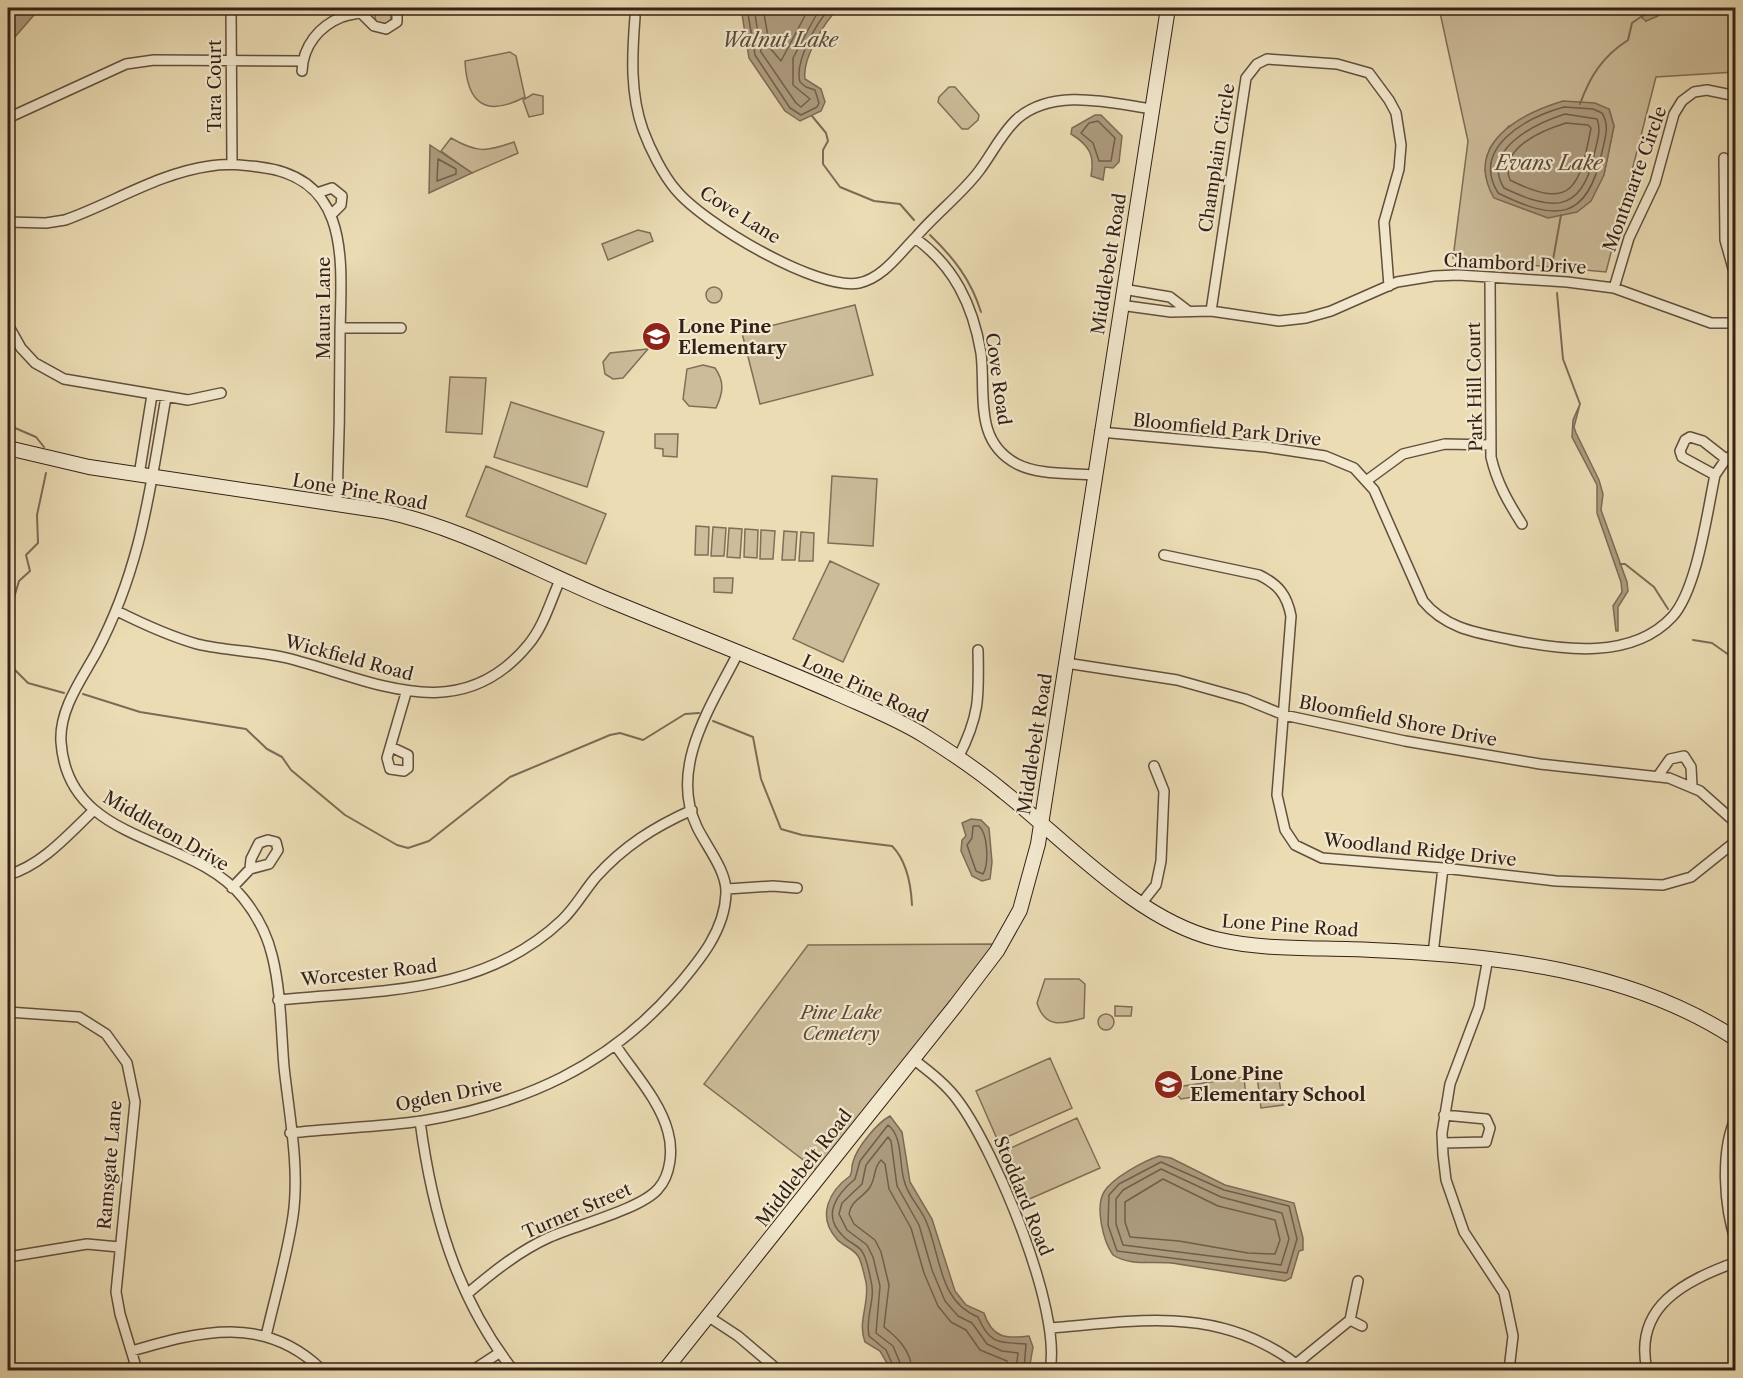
<svg xmlns="http://www.w3.org/2000/svg" width="1743" height="1378" viewBox="0 0 1743 1378" font-family="'Libre Caslon Text',serif">
	<style>
		.green { fill: #ccbc99; stroke: #806e58; stroke-width: 1.5; fill-rule: evenodd }
		.water { fill: #ad9c7f; stroke: #7d6a55; stroke-width: 1.5 }
		.lines { fill: none; stroke-linecap: round; stroke-linejoin: round }
		.shore { stroke: #705e4b; stroke-width: 1.5 }
		.stream { stroke: #7d6a55; stroke-width: 2 }
		.street-casing { stroke: #624f3e; stroke-width: 12 }
		.secondary-casing { stroke: #342017; stroke-width: 16 }
		.street { stroke: #f2e8ce; stroke-width: 9 }
		.secondary { stroke: #f2e8ce; stroke-width: 14 }
		.labels { text-anchor: middle; dominant-baseline: central; stroke-width: 4.5; stroke-linejoin: round; paint-order: stroke }
		.street-label { font-size: 18px; fill: #342017; stroke: #f2e8ce }
		.poi-label { font-size: 18px; font-weight: bold; fill: #342017; stroke: #f2e8ce; text-anchor: start }
		.park-label { font-size: 18px; font-style: italic; fill: #5a4738; stroke: #f2e8ce }
		.water-label { font-size: 20px; font-style: italic; fill: #5e4b3b; stroke: #f2e8ce }
	</style>
	<rect width="100%" height="100%" fill="#ebdcb4"/>
	<filter id="stains"><feTurbulence type="fractalNoise" baseFrequency=".00333" numOctaves="4"/><feColorMatrix values="0 0 0 0 .2 0 0 0 0 .09 0 0 0 0 .02 0 0 0 .5 -.17"/></filter>
	<radialGradient id="worn" r=".72"><stop offset=".6" stop-color="#630" stop-opacity="0"/><stop offset="1" stop-color="#630" stop-opacity=".3"/></radialGradient>
	<path class="green" d="M1439 8H1647L1646 21 1658 16 1663 8H1735V72L1656 77 1606 272 1453 258 1468 141ZM1609 109 1614 126 1604 174 1485 171 1490 148 1509 126Z
		M375 17a8 8 0 1 1 16 0a8 8 0 1 1-16 0Z
		M510 52 516 56 525 97C485 118 467 103 465 61Z
		M949 87H955L979 115 978 120 968 129H962L938 102 939 97Z
		M533 94 543 96V114L529 117 523 100Z
		M451 138C477 153 486 152 514 142L518 153 472 173 441 151Z
		M638 230 650 233 653 241 608 260 602 244Z
		M706 295a8 8 0 1 1 16 0a8 8 0 1 1-16 0Z
		M855 305 873 375 760 404 742 333Z
		M648 349 623 378 613 379 605 374 603 362 610 353Z
		M703 365 715 368C725 382 723 393 716 408L689 406 683 399 687 369Z
		M450 377 486 378 482 434 446 432Z
		M511 402 604 432 587 487 494 457Z
		M655 434H678L677 457 663 456V449L655 448Z
		M486 466 606 514 586 564 466 516Z
		M832 476 877 479 873 546 828 543Z
		M696 526 709 527 708 555H695Z
		M713 527 726 528 724 556H711Z
		M729 528 742 529 740 558 727 557Z
		M745 529 758 530 757 558 744 557Z
		M761 530 775 531 773 559H760Z
		M784 531 797 532 795 560H782Z
		M801 532 814 533 813 561H799Z
		M830 561 879 584 843 662 793 639Z
		M714 578H733L732 593 714 592Z
		M995 944 819 1172 704 1084 808 945Z
		M1045 979H1079L1085 984 1084 1018C1062 1024 1045 1029 1037 1003Z
		M1115 1006 1132 1007 1131 1016H1115Z
		M1098 1022a8 8 0 1 1 16 0a8 8 0 1 1-16 0Z
		M1050 1058 1072 1108 998 1141 976 1091Z
		M1278 1073 1283 1105 1261 1108 1257 1076Z
		M1244 1077 1246 1098 1231 1102 1223 1092 1181 1099 1178 1096 1177 1087Z
		M1077 1118 1100 1168 1025 1201 1002 1152Z"/>
	<path class="water" d="M8 8H40L8 45Z
		M741 8H839C824 22 802 59 805 79L821 89 825 102 821 111 800 121 785 111 749 58Z
		M1647 8H1663L1658 16 1646 21 1642 18Z
		M1563 101 1595 103 1609 109 1614 126 1604 175 1591 201 1577 212 1548 218 1494 198C1463 144 1520 114 1563 101Z
		M1095 115H1101L1122 136 1119 162 1113 168 1105 167 1103 180 1091 176C1095 155 1089 145 1071 134L1072 128Z
		M430 145 472 173 429 193Z
		M1580 404 1574 427 1576 433 1599 480 1603 494 1601 510 1627 582 1628 591 1618 607V631H1616L1613 606 1622 592 1621 582 1597 513V485L1572 437 1573 420Z
		M971 819 981 820 989 828 992 862 990 879 982 881 972 876 961 851 962 840 966 836 962 823Z
		M890 1116 902 1132 910 1182 932 1219 955 1291 966 1305 984 1313C992 1338 1006 1339 1029 1336L1033 1347 1029 1370H891L880 1351 865 1342C857 1322 870 1303 866 1282 864 1275 862 1262 858 1256 853 1248 842 1246 836 1238 817 1216 829 1191 850 1176 853 1171 851 1167 853 1162 857 1147 877 1123 890 1116Z
		M1159 1156 1171 1158 1225 1185 1294 1203 1303 1238V1250L1299 1251 1291 1278 1285 1281C1249 1275 1214 1270 1178 1264 1157 1260 1131 1267 1113 1255 1103 1241 1095 1207 1104 1192 1112 1178 1144 1161 1159 1156Z"/>
	<g class="lines">
		<path class="shore" d="M747 8 755 55 790 108 801 115 817 107 819 103 815 90 806 87 800 82C794 62 817 22 830 8
			M754 8 761 52 796 103 801 107 810 99 793 85V58L820 8
			M763 8 770 48 781 61 809 8
			M1564 107 1593 109 1602 113C1610 126 1605 138 1602 152 1587 223 1555 221 1498 193 1470 147 1528 117 1564 107Z
			M1565 114 1597 119C1602 131 1596 144 1594 156 1581 215 1550 210 1504 188 1480 149 1537 123 1565 114Z
			M1098 121 1115 138 1111 161H1099L1093 143 1081 133 1089 123Z
			M1566 123 1588 125 1591 128C1580 186 1573 212 1510 180 1498 148 1543 130 1566 123Z
			M438 159 456 169V174L437 181Z
			M973 826H979C988 834 989 864 983 874L976 871 967 845 972 838Z
			M1161 1162 1224 1190 1289 1206 1297 1239 1287 1273 1117 1251 1108 1225 1109 1195 1119 1184Z
			M1161 1169 1221 1197 1282 1213 1289 1239 1281 1265 1123 1245 1116 1224V1199L1123 1190Z
			M1163 1179 1218 1206 1275 1220 1280 1240 1275 1254 1248 1253 1179 1241 1130 1237 1125 1222V1202Z
			M895 1370 886 1350 869 1336C865 1317 876 1299 871 1281 869 1272 867 1257 861 1250 856 1244 848 1242 843 1236 821 1215 837 1194 855 1179L860 1161 888 1125C903 1136 899 1164 904 1180 907 1195 920 1207 926 1221 941 1255 938 1301 978 1317 990 1345 999 1342 1026 1344L1024 1370
			M903 1370 893 1346 876 1333 880 1286 873 1257 867 1245 847 1230 839 1214 842 1203 862 1184 866 1165 888 1137 891 1141 897 1186 919 1225 932 1270 945 1301 958 1316 972 1323 987 1344 1002 1351 1018 1353 1016 1370
			M912 1370C911 1351 898 1338 884 1327L889 1285 881 1252 875 1240 854 1224 849 1214C851 1200 863 1198 870 1187 876 1178 873 1168 881 1160L885 1164 889 1189 911 1228 924 1273 938 1306 951 1322 966 1330 980 1350 1007 1361V1370"/>
		<path class="stream" d="M1580 104C1590 76 1603 56 1628 40L1632 23 1645 14
			M812 116 826 133 828 141 823 150V164L840 187 874 201 900 204 914 220
			M930 235C954 258 971 280 981 312
			M1551 271 1561 215
			M1557 293 1563 359 1580 404
			M8 425 36 437 44 447
			M1620 564H1625L1654 587 1668 609
			M8 618 19 581 30 571 26 555 38 543 37 515 46 473
			M1693 640 1712 643 1736 660
			M8 663 28 683 64 693
			M83 694 140 712 246 729 267 749 282 757 291 770 345 815 397 845 408 848 429 841 510 777 610 735 620 733 643 740 685 714 699 713
			M713 721 753 737 761 779 781 829 802 835 892 846C907 861 911 885 912 905"/>
		<defs>
			<path id="street" d="M231 8 232 164
				M363 15 374 26 386 29 397 22V14L392 8
				M635 17C632 55 630 94 643 130 650 149 663 175 676 190 703 223 817 291 859 283 883 278 899 254 915 238
				M302 71C303 46 319 26 342 17 354 13 360 15 373 8
				M8 118 126 64 154 60 302 61
				M1724 158 1725 240 1736 279
				M317 193 332 188 342 196 341 205 331 215
				M8 222 46 223 65 220C113 203 159 173 210 166 227 163 243 165 259 167 356 178 340 270 340 341 340 395 339 450 337 504
				M1490 278 1491 457C1497 483 1508 502 1522 524
				M1614 288 1629 238 1655 183 1674 114 1682 101 1694 92 1707 90 1736 96
				M1123 289 1170 297 1187 310
				M1120 305 1171 312 1211 311 1279 321 1306 318 1331 311 1397 282 1434 276 1458 275 1567 282 1614 288 1711 323H1736
				M1211 311 1246 78 1257 64 1267 59 1337 64 1369 73 1389 100 1396 113 1401 145 1399 169 1384 222 1389 286
				M8 325 21 348 35 363 64 379 188 400 221 393
				M340 328H401
				M166 397C150 490 141 568 96 653 81 680 59 710 61 742 68 846 191 833 243 898 256 914 267 935 272 955 281 990 281 1030 284 1067 289 1114 300 1168 293 1216 287 1256 275 1297 266 1336
				M1100 432 1266 447 1325 456 1354 468 1374 490 1423 601C1446 629 1478 633 1512 640 1563 650 1632 660 1672 617 1697 590 1707 513 1715 475L1726 459 1736 453
				M139 475 152 395
				M1093 475C1070 473 1038 475 1017 464 973 441 986 393 981 353 973 305 954 266 915 238 935 214 961 195 979 171 992 154 1001 134 1017 119 1053 87 1111 103 1152 109
				M1715 475 1682 457 1680 451 1685 440 1690 437 1703 441 1726 459
				M1366 481 1403 454 1445 444 1491 445
				M1164 555 1259 575C1278 584 1287 595 1291 616L1277 795 1285 830 1295 845 1322 858 1443 868 1556 881 1663 885 1691 877 1736 841
				M117 611C143 624 169 636 197 644 226 651 258 651 287 658 371 679 458 730 528 645 544 626 550 602 560 580
				M1066 663 1177 680 1245 699 1284 715 1405 741 1540 764 1669 778 1700 791 1736 823
				M391 747 408 755V768L404 771 390 769 387 758 406 693
				M958 758C980 715 979 697 978 650
				M1658 776 1670 759 1684 756 1691 767 1692 786
				M8 875C42 865 68 835 93 811
				M232 888 250 869 269 864 278 850 276 842 268 840 259 843 251 859 250 869
				M727 889 773 886 797 888
				M1141 904 1156 885 1161 861 1164 791 1154 766
				M1433 954 1443 868
				M1488 958 1479 1007 1450 1084 1442 1133 1443 1155 1446 1180 1464 1232 1504 1293 1513 1336 1509 1370
				M278 1000C378 990 483 995 562 920 575 908 584 891 596 877 624 846 654 827 692 810
				M8 1012 79 1017 106 1034 127 1063 135 1102 116 1292 120 1314 137 1370
				M913 1059C930 1072 947 1085 959 1102 996 1153 1062 1310 1050 1370
				M1736 1117C1720 1151 1724 1207 1736 1242
				M420 1121C432 1212 456 1297 513 1370
				M290 1133C334 1128 379 1127 422 1121 524 1104 609 1066 677 987 700 960 725 930 726 893 727 871 706 846 697 827 668 767 712 705 738 653
				M1443 1143 1486 1142 1490 1128 1486 1119 1444 1115
				M8 1257 87 1244 119 1247
				M467 1294C493 1272 519 1251 550 1237 577 1225 641 1209 658 1189 671 1175 673 1150 668 1132 660 1101 634 1073 616 1046
				M709 1317 738 1336 778 1370
				M1350 1320 1362 1326
				M1051 1328C1124 1322 1197 1309 1264 1344 1278 1351 1292 1359 1302 1370
				M132 1351C200 1331 265 1314 322 1370
				M1296 1364 1350 1320 1358 1281
				M473 1370 499 1353
				M1647 1370C1633 1306 1685 1281 1736 1262"/>
			<path id="secondary" d="M8 448 89 467 383 511C464 528 535 570 611 601 686 632 763 661 838 694 867 707 898 719 925 736 952 753 979 771 1004 792 1066 841 1137 920 1216 939 1266 951 1321 947 1372 950 1495 955 1630 969 1736 1039
				M665 1370 956 1005 997 951 1020 910 1038 844 1168 8"/>
		</defs>
		<use href="#street" class="street-casing"/>
		<use href="#secondary" class="secondary-casing"/>
		<use href="#street" class="street"/>
		<use href="#secondary" class="secondary"/>
	</g>
	<defs>
		<symbol id="school-disc" viewBox="-11 -11 22 22"><circle r="9.5" fill="#8f2418" stroke="#f2e8ce"/><path d="M0-5L7-2L0 1L-7-2ZM-4 1L0 2.5L4 1V4Q0 6-4 4Z" fill="#fff"/></symbol>
	</defs>
	<g fill-rule="evenodd">
		<use href="#school-disc" x="640" y="320" width="33" height="33"/>
		<use href="#school-disc" x="1152" y="1068" width="33" height="33"/>
	</g>
	<g class="labels">
		<g class="street-label">
			<text transform="translate(215 86) rotate(-90)">Tara Court</text>
			<text transform="translate(1217 158) rotate(-81)">Champlain Circle</text>
			<text transform="translate(1635 179) rotate(-70)">Montmarte Circle</text>
			<text transform="translate(740 215) rotate(32)">Cove Lane</text>
			<text transform="translate(1109 264) rotate(-81)">Middlebelt Road</text>
			<text transform="translate(1515 264) rotate(3)">Chambord Drive</text>
			<text transform="translate(324 308) rotate(-90)">Maura Lane</text>
			<text transform="translate(998 379) rotate(82)">Cove Road</text>
			<text transform="translate(1475 387) rotate(-91)">Park Hill Court</text>
			<text transform="translate(1227 430) rotate(6)">Bloomfield Park Drive</text>
			<text transform="translate(360 492) rotate(10)">Lone Pine Road</text>
			<text transform="translate(349 658) rotate(15)">Wickfield Road</text>
			<text transform="translate(865 689) rotate(25)">Lone Pine Road</text>
			<text transform="translate(1398 721) rotate(11)">Bloomfield Shore Drive</text>
			<text transform="translate(1035 744) rotate(-81)">Middlebelt Road</text>
			<text transform="translate(166 831) rotate(30)">Middleton Drive</text>
			<text transform="translate(1420 850) rotate(6)">Woodland Ridge Drive</text>
			<text transform="translate(1290 926) rotate(4)">Lone Pine Road</text>
			<text transform="translate(369 973) rotate(-6)">Worcester Road</text>
			<text transform="translate(449 1095) rotate(-11)">Ogden Drive</text>
			<text transform="translate(110 1165) rotate(-85)">Ramsgate Lane</text>
			<text transform="translate(804 1168) rotate(-52)">Middlebelt Road</text>
			<text transform="translate(1023 1196) rotate(68)">Stoddard Road</text>
			<text transform="translate(577 1211) rotate(-23)">Turner Street</text>
		</g>
		<g class="poi-label">
			<text x="678" y="327">Lone Pine<tspan x="678" dy="21">Elementary</tspan></text>
			<text x="1190" y="1074">Lone Pine<tspan x="1190" dy="21">Elementary School</tspan></text>
		</g>
		<g class="park-label">
			<text x="841" y="1013">Pine Lake<tspan x="841" dy="21">Cemetery</tspan></text>
		</g>
		<g class="water-label">
			<text x="780" y="40">Walnut Lake</text>
			<text x="1549" y="163">Evans Lake</text>
		</g>
	</g>
	<rect width="1743" height="1378" fill="none" stroke="#ebdcb4" stroke-width="30"/>
	<rect x="9" y="9" width="1725" height="1360" fill="none" stroke="#342017" stroke-width="3"/>
	<rect x="15" y="15" width="1713" height="1348" fill="none" stroke="#342017" stroke-width="1.5"/>
	<rect width="100%" height="100%" filter="url(#stains)"/>
	<rect width="100%" height="100%" fill="url(#worn)"/>
</svg>
